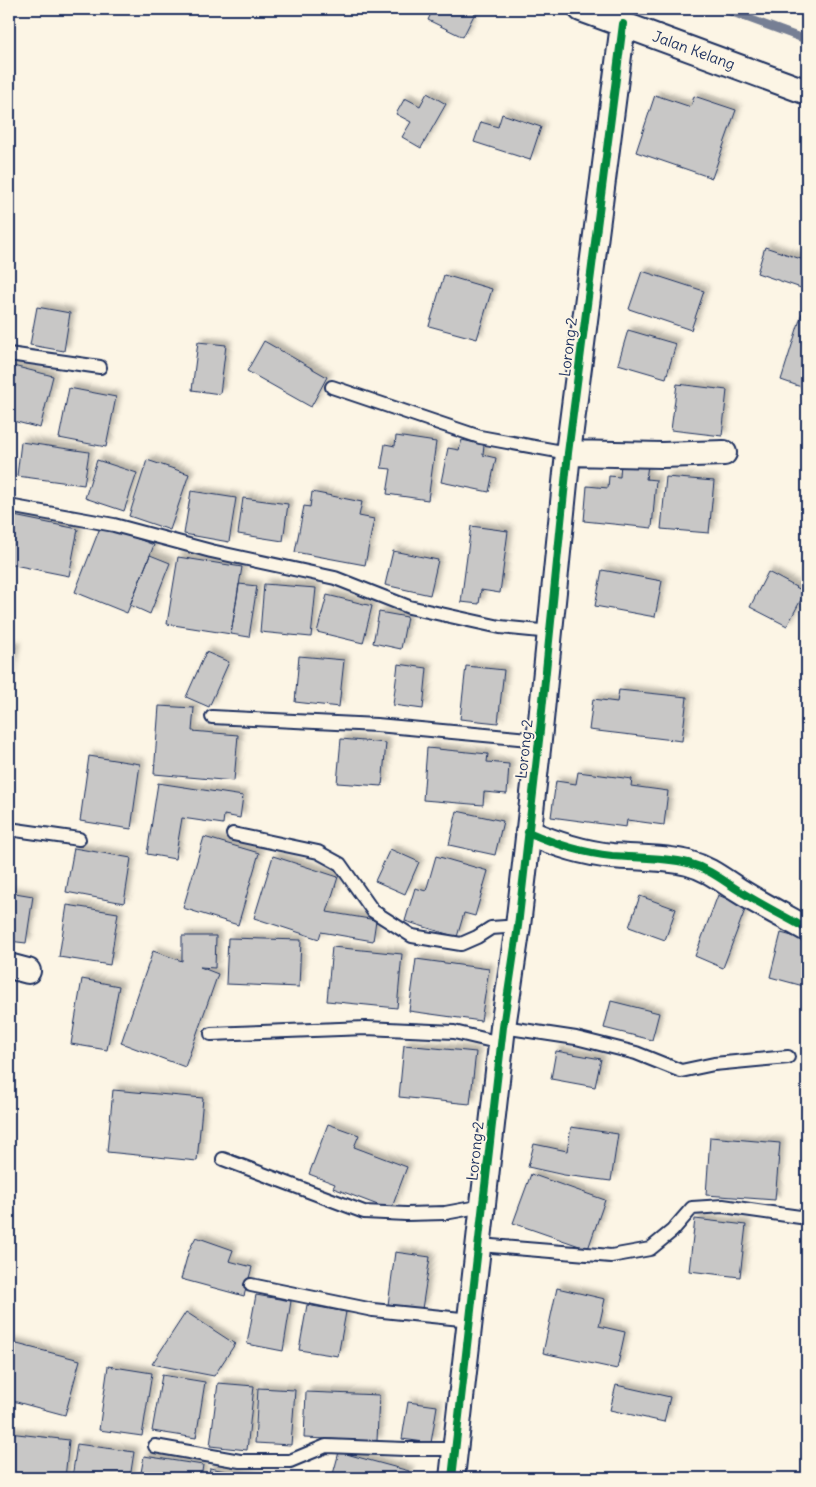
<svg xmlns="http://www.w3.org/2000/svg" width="816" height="1487" viewBox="0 0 816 1487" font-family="Delius,sans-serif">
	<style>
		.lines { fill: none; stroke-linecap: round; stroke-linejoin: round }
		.stream { stroke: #767f94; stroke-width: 8 }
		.building { fill: #c8c7c6; stroke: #1b2f5e; filter: url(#shadow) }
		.service-casing { stroke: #1b2f5e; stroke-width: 16 }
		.minor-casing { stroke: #1b2f5e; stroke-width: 28 }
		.service { stroke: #fcf5e5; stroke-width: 12 }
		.minor { stroke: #fcf5e5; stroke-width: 24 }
		.cycleway-casing { stroke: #fcf5e5; stroke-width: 11 }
		.cycleway { stroke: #00873e; stroke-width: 8 }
		.labels { text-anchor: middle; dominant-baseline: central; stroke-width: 4; stroke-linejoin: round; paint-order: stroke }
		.street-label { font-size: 15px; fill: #1b2f5e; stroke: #fcf5e5 }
	</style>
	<defs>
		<filter id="shadow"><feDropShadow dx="4.5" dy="-4.5" stdDeviation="2.5" flood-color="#0004"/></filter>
	</defs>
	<rect width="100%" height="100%" fill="#fcf5e5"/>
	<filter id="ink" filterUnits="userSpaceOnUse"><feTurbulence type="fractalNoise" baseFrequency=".02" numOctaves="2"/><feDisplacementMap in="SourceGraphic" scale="10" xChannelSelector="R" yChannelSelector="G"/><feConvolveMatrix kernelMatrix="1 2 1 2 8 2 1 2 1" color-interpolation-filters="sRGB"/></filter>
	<g filter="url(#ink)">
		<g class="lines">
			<path class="stream" d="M723 9 807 40"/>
		</g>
		<path class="building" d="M433 9H477L463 37 428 20Z
			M427 93 446 104 421 148 402 137 411 122 396 114 405 98 420 106Z
			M655 95 691 107 694 96 736 110 712 178 636 152Z
			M502 114 541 127 530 160 474 142 481 122 498 127Z
			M765 247 807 261V280L804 289 757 273Z
			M642 271 704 291 691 330 629 309Z
			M444 275 492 289 477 339 429 326Z
			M37 307 70 313 64 351 30 345Z
			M802 313 807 315V389L781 380Z
			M628 330 676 344 666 378 618 364Z
			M264 341 327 377 311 407 247 371Z
			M198 342 226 345 220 394 192 390Z
			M9 365 53 376 40 428 9 420Z
			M677 384 727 390 722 436 671 430Z
			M69 388 116 397 106 447 59 438Z
			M396 436 436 442 428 500 387 494 391 469 381 468 385 444 395 446Z
			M462 440 484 445 483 455 496 458 489 492 441 482 448 448 459 450Z
			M21 442 89 452 84 485 17 476Z
			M97 460 137 473 124 511 85 498Z
			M147 460 189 474 170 530 129 516Z
			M621 462 648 465 646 479 656 480 652 528 584 521 587 486 608 488 609 476 620 477Z
			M666 477 714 481 709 533 661 529Z
			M191 491 236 498 229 542 184 534Z
			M312 492 362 502 359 516 374 519 365 565 295 552 304 506 310 507Z
			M243 498 288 504 283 541 238 534Z
			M9 515 78 529 69 576 9 564Z
			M101 525 154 545 127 613 75 592Z
			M471 526 508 531 500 593 481 590 479 604 461 602Z
			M393 551 438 560 430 595 385 585Z
			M150 555 170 563 150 614 130 605Z
			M178 557 242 567 231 634 167 624Z
			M602 570 662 581 655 617 595 606Z
			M768 572 805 592 787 626 750 607Z
			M239 584 257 586 249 637 231 634Z
			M264 584 316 588 311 637 260 632Z
			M327 595 372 606 363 643 317 632Z
			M379 612 407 617 401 649 373 643Z
			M9 646 15 647 9 678Z
			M206 652 229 662 209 707 186 697Z
			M299 656 344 660 339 707 295 702Z
			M398 664 427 668 423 709 393 705Z
			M466 666 504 670 498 723 460 719Z
			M619 690 687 697 682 741 589 730 593 699 617 702Z
			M159 706 194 708 192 731 238 735 234 781 154 774Z
			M341 739 386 743 382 786 337 783Z
			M427 748 488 754 487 762 509 764 507 794 484 792 483 805 423 800Z
			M89 756 140 764 131 829 80 821Z
			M578 772 632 779 631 786 668 791 664 825 627 820 626 827 551 817 556 781 576 784Z
			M158 783 243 796 240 818 224 815 223 824 182 818 175 859 147 854Z
			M457 811 503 821 495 855 449 845Z
			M204 837 259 853 238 925 183 908Z
			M74 848 131 858 124 903 66 892Z
			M390 849 419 862 405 894 375 881Z
			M273 856 338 877 327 912 376 920 373 941 321 932 319 939 254 918Z
			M436 856 488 871 475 916 464 913 457 937 405 921 415 888 426 891Z
			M9 892 33 896 26 943 9 941Z
			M718 895 746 907 723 968 695 956Z
			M640 896 676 909 665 940 629 927Z
			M67 905 118 913 110 965 59 957Z
			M781 933 807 940V987L770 977Z
			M182 936H216L215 968 200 967 218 974 185 1067 121 1043 153 951 182 961Z
			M228 938 301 940 299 987 226 984Z
			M332 947 402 954 397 1008 327 1001Z
			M416 959 489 969 481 1021 409 1011Z
			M82 979 119 986 107 1050 71 1044Z
			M611 1001 659 1013 652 1040 604 1028Z
			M404 1045 476 1052 470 1104 399 1097Z
			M556 1051 601 1059 595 1087 551 1079Z
			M113 1090 203 1098 197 1161 107 1152Z
			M328 1124 359 1135 354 1147 407 1167 391 1210 333 1188 335 1184 309 1174Z
			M571 1127 618 1134 611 1181 564 1175 528 1167 534 1144 567 1151Z
			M710 1137 780 1143 775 1200 706 1195Z
			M531 1174 605 1200 588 1249 513 1223Z
			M695 1219 746 1225 740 1277 689 1271Z
			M196 1237 233 1250 229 1261 252 1267 244 1296 181 1279 189 1250Z
			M395 1252 430 1257 422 1309 388 1305Z
			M557 1288 605 1299 599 1326 625 1332 617 1369 543 1353Z
			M256 1295 291 1301 283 1351 247 1344Z
			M307 1305 346 1312 338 1356 299 1350Z
			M186 1312 235 1344 214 1376 152 1364Z
			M9 1342 80 1360 65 1415 9 1400Z
			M108 1366 152 1373 142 1436 99 1430Z
			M162 1375 205 1382 196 1438 152 1431Z
			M218 1383 254 1386 247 1450 210 1446Z
			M616 1385 670 1397 664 1422 610 1410Z
			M258 1388 295 1390 291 1445 255 1443Z
			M306 1392 379 1395 377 1441 304 1438Z
			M408 1402 437 1406 431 1443 402 1439Z
			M9 1433 69 1440 65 1478H9Z
			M77 1444 134 1452 130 1478H72Z
			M339 1452 409 1471 407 1478H332Z
			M144 1456 203 1465 201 1478H140Z
			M210 1468 260 1478H208Z"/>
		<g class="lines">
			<defs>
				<path id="service" d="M9 354 100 367
					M332 387 480 437 568 453
					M9 506 114 525 211 551 335 578 409 607 500 627 551 632
					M212 717 377 725 539 740
					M9 829 79 839
					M233 834 318 852 340 864 373 911 412 936 461 944 477 937 491 928 518 926
					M503 1027 576 1038 636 1053 681 1071 714 1064 788 1057
					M211 1034 366 1028 454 1032 501 1043
					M223 1159 364 1212 406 1214 445 1213 483 1206
					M479 1245 611 1256 650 1249 672 1231 692 1208 723 1206 807 1218
					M251 1285 373 1310 471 1320
					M155 1446 240 1461H290L326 1446 405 1449H455"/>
				<path id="minor" d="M581 9 807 92
					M568 453 662 455 724 453
					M528 832C555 844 583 853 612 856 637 858 663 857 688 863 707 868 721 879 738 890 760 904 784 916 807 929
					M9 966 28 971
					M452 1478 503 1027 518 926 539 740 568 453 623 24"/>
			</defs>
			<use href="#service" class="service-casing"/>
			<use href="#minor" class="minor-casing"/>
			<use href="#service" class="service"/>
			<use href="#minor" class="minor"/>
			<defs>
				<path id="cycleway" d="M528 832C555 844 583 853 612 856 637 858 663 857 688 863 707 868 721 879 738 890 760 904 784 916 807 929
					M452 1478 503 1027 518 926 539 740 568 453 623 24"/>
			</defs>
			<use href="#cycleway" class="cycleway-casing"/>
			<use href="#cycleway" class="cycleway"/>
		</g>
	</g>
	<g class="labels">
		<g class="street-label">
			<text transform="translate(694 50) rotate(20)">Jalan Kelang</text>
			<text transform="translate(568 347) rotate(-83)">Lorong 2</text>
			<text transform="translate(524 749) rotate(-84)">Lorong 2</text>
			<text transform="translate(475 1151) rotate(-84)">Lorong 2</text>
		</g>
	</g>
	<rect width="816" height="1487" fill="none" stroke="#fcf5e5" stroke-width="30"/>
	<rect x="15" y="15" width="786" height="1457" fill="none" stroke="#1b2f5e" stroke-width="2" filter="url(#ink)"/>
</svg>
